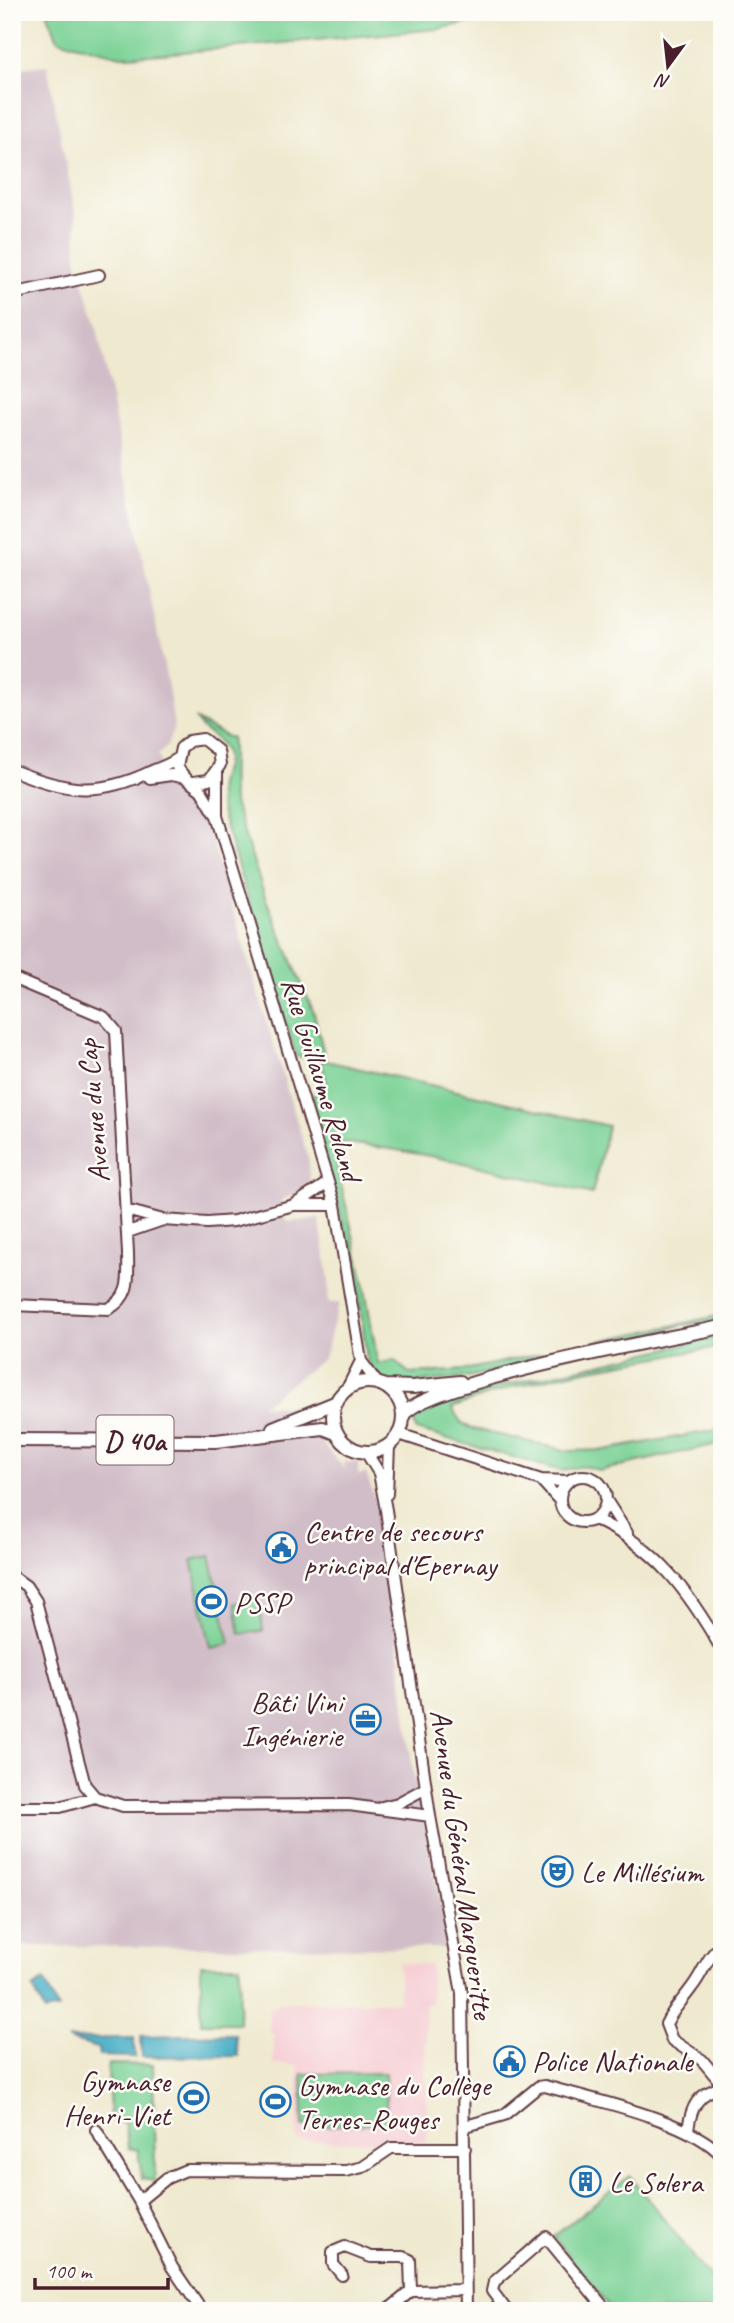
<svg xmlns="http://www.w3.org/2000/svg" width="734" height="2323" viewBox="0 0 734 2323" font-family="Caveat,sans-serif">
	<style>
		.built { fill: #f6cfd5 }
		.industrial { fill: #d1bdc8 }
		.green { fill: #7bd296; stroke: #627860; stroke-width: 2 }
		.water { fill: #45adc5; stroke: #486678; stroke-width: 2 }
		.lines { fill: none; stroke-linecap: round; stroke-linejoin: round }
		.minor-casing { stroke: #633d44; stroke-width: 14 }
		.major-casing { stroke: #633d44; stroke-width: 16 }
		.minor { stroke: #fff; stroke-width: 10 }
		.major { stroke: #fff; stroke-width: 12 }
		.labels { text-anchor: middle; dominant-baseline: central; stroke-width: 5; stroke-linejoin: round; paint-order: stroke }
		.shield { fill: #fdfcf7; stroke: #806168; stroke-width: 2 }
		.shield-label { font-size: 28px; font-weight: bold; fill: #4a1f2b }
		.street-label { font-size: 30px; fill: #4a1f2b; stroke: #fdfcf7 }
		.poi-label { font-size: 30px; fill: #4a1f2b; stroke: #fdfcf7; text-anchor: start }
	</style>
	<rect width="100%" height="100%" fill="#fdfcf7"/>
	<filter id="ink" filterUnits="userSpaceOnUse"><feTurbulence type="fractalNoise" baseFrequency=".0143" numOctaves="2"/><feDisplacementMap in="SourceGraphic" scale="14" xChannelSelector="R" yChannelSelector="G"/><feConvolveMatrix kernelMatrix="1 2 1 2 8 2 1 2 1" color-interpolation-filters="sRGB"/></filter>
	<filter id="wash" filterUnits="userSpaceOnUse"><feTurbulence type="fractalNoise" baseFrequency=".00686" numOctaves="4" result="noise"/><feDisplacementMap in="SourceGraphic" scale="28" xChannelSelector="R" yChannelSelector="G"/><feGaussianBlur stdDeviation="1.57" result="paint"/><feColorMatrix in="noise" values="0 0 0 0 0 0 0 0 0 0 0 0 0 0 0 0 0 1.4 0 .05"/><feComposite in="paint" operator="in"/></filter>
	<g filter="url(#wash)">
		<rect width="100%" height="100%" fill="#efe9cf"/>
		<path class="built" d="M399 1962 431 1965V2003L425 2004 427 2142 297 2141 298 2065 274 2064V2034L269 2033V2007H276V2002H399Z"/>
		<path class="industrial" d="M47 65 76 216 77 263 96 323 168 686 174 727 167 746 158 755 169 788 196 802 210 835 309 1161 310 1182 296 1195 281 1200 285 1218 288 1222 319 1218 329 1279 328 1303H339L324 1358 262 1405 303 1407 326 1448 345 1469 344 1462H358V1475L366 1473 376 1502 396 1628 412 1766 450 1948 12 1946V69Z"/>
		<path class="green" d="M47 12H499L476 21 438 29 150 55 121 56 58 40Z
			M196 720 227 737H231C234 758 229 779 233 800L265 897 314 1013 325 1058 322 1060 608 1126 592 1194C508 1173 425 1151 337 1142V1167L364 1283 378 1364 394 1360 410 1374 465 1370 722 1315V1321L682 1325 629 1342 467 1377 394 1385 380 1379 367 1360 356 1271 350 1263 339 1206 309 1101 326 1081 321 1060 296 1056 221 812C220 803 217 792 219 784 222 770 231 761 223 747 216 735 202 732 196 720Z
			M722 1336V1347C636 1360 532 1376 452 1408L462 1424 474 1429 568 1451 605 1450 722 1429V1443L599 1471C586 1464 575 1467 562 1471L416 1430 413 1415 484 1390Z
			M210 1556 230 1644 211 1648 192 1560Z
			M258 1599 263 1631 240 1634 235 1603Z
			M201 1965H240L239 2023H201Z
			M108 2064 153 2065 155 2181 142 2179 138 2150 128 2148 125 2123 110 2120Z
			M385 2073 387 2124 303 2126 302 2074Z
			M630 2176 722 2293V2311H613L553 2237Z"/>
		<path class="water" d="M44 1980 58 2009 45 2012 33 1988Z
			M235 2034 238 2056 142 2057 141 2036Z
			M134 2038 135 2057 99 2056 98 2048 67 2039Z"/>
	</g>
	<g filter="url(#ink)">
		<g class="lines">
			<defs>
				<path id="minor" d="M12 294 99 275
					M12 770C67 792 98 797 152 771 161 767 169 765 177 759
					M217 772V816L335 1205 361 1361
					M150 778 171 775 186 778
					M193 782 209 780 220 765 218 751 203 739 189 741 181 748 177 767 186 779 201 790 215 813
					M12 978 104 1017 116 1031 128 1253C128 1276 132 1297 108 1309L12 1305
					M294 1205 328 1183
					M126 1210 163 1220 207 1223 234 1221 294 1205H335
					M128 1232 163 1220
					M347 1389 361 1361 378 1384
					M399 1434 541 1480 568 1481
					M366 1452 379 1473 386 1510 430 1816 462 1993 466 2311
					M560 1499a23 23 0 1 1 46 0a23 23 0 1 1-46 0Z
					M541 1480 560 1501
					M387 1494 389 1446
					M606 1500 627 1533
					M594 1519C657 1547 688 1591 722 1650
					M12 1576 26 1586 36 1601 85 1785 95 1797 123 1806 349 1805 430 1816
					M12 1807H60L95 1797
					M382 1807 398 1803 426 1788
					M722 1945C706 1957 704 1972 692 1987 683 2000 673 2009 666 2024L672 2040 702 2060 722 2084
					M466 2126 504 2115 538 2087 545 2086C591 2099 693 2121 722 2156
					M96 2130 139 2201 172 2267 202 2311
					M688 2130C691 2106 698 2093 722 2087
					M139 2201 167 2178 186 2170 346 2171 363 2167 391 2148H465
					M342 2275 333 2264V2252L345 2247 371 2257H403L410 2260 411 2291
					M387 2311 411 2291 465 2290
					M507 2311 492 2291 494 2282 546 2237 607 2311"/>
				<path id="major" d="M333 1417a35 35 0 1 1 70 0a35 35 0 1 1-70 0Z
					M384 1386 413 1387 460 1382
					M403 1415C429 1381 668 1338 722 1327
					M273 1428 337 1402
					M12 1440 216 1441 323 1428 336 1433"/>
			</defs>
			<use href="#minor" class="minor-casing"/>
			<use href="#major" class="major-casing"/>
			<use href="#minor" class="minor"/>
			<use href="#major" class="major"/>
		</g>
	</g>
	<defs>
		<symbol id="civic-ring" viewBox="-11 -11 22 22"><circle r="9.5" fill="#fdfcf7" stroke="#1f6fb2" stroke-width="1.5"/><path d="M-.6-6.5H3V-4.5H.6V-3L4-1V1h2V6H-6V1h2V-1L-.6-3ZM-1.2 2.5V6h2.4V2.5Z" fill="#1f6fb2"/></symbol>
		<symbol id="stadium-ring" viewBox="-11 -11 22 22"><circle r="9.5" fill="#fdfcf7" stroke="#1f6fb2" stroke-width="1.5"/><path d="M0-5a6.5 5 0 1 0 0 10a6.5 5 0 1 0 0-10ZM-3.5-1.8h7v3.6h-7Z" fill="#1f6fb2"/></symbol>
		<symbol id="office-ring" viewBox="-11 -11 22 22"><circle r="9.5" fill="#fdfcf7" stroke="#1f6fb2" stroke-width="1.5"/><path d="M-6-3h4V-5.5h4V-3h4V5H-6ZM-1-4.5V-3h2v-1.5ZM-6 0V1H6V0Z" fill="#1f6fb2"/></symbol>
		<symbol id="theatre-ring" viewBox="-11 -11 22 22"><circle r="9.5" fill="#fdfcf7" stroke="#1f6fb2" stroke-width="1.5"/><path d="M-5-5.5Q0-4 5-5.5V0Q5 5 0 6Q-5 5-5 0ZM-3.3-2.5H-1v1.5H-3.3ZM1-2.5H3.3v1.5H1ZM-2.8 1Q0 5.5 2.8 1Z" fill="#1f6fb2"/></symbol>
		<symbol id="building-ring" viewBox="-11 -11 22 22"><circle r="9.5" fill="#fdfcf7" stroke="#1f6fb2" stroke-width="1.5"/><path d="M-4-6H4V6H1V3H-1V6H-4ZM-2.5-4.3h1.7v1.8h-1.7ZM.8-4.3h1.7v1.8H.8ZM-2.5-1h1.7V.8h-1.7ZM.8-1h1.7V.8H.8Z" fill="#1f6fb2"/></symbol>
	</defs>
	<g fill-rule="evenodd">
		<use href="#civic-ring" x="264" y="1530" width="35" height="35"/>
		<use href="#stadium-ring" x="194" y="1584" width="35" height="35"/>
		<use href="#office-ring" x="348" y="1702" width="35" height="35"/>
		<use href="#theatre-ring" x="540" y="1854" width="35" height="35"/>
		<use href="#civic-ring" x="492" y="2044" width="35" height="35"/>
		<use href="#stadium-ring" x="176" y="2080" width="35" height="35"/>
		<use href="#stadium-ring" x="258" y="2084" width="35" height="35"/>
		<use href="#building-ring" x="568" y="2164" width="35" height="35"/>
	</g>
	<g class="labels">
		<rect class="shield" x="96.5" y="1415.5" width="77" height="49" rx="5"/>
		<g class="shield-label">
			<text x="135" y="1440">D 40a</text>
		</g>
		<g class="street-label">
			<text transform="translate(322 1079) rotate(73)">Rue Guillaume Roland</text>
			<text transform="translate(93 1111) rotate(-95)">Avenue du Cap</text>
			<text transform="translate(462 1864) rotate(82)">Avenue du Général Margueritte</text>
		</g>
		<g class="poi-label">
			<text x="304" y="1531">Centre de secours<tspan x="304" dy="34">principal d'Epernay</tspan></text>
			<text x="234" y="1602">PSSP</text>
			<text x="342" y="1702" text-anchor="end">Bâti Vini<tspan x="342" dy="34">Ingénierie</tspan></text>
			<text x="581" y="1872">Le Millésium</text>
			<text x="532" y="2061">Police Nationale</text>
			<text x="170" y="2081" text-anchor="end">Gymnase<tspan x="170" dy="34">Henri-Viet</tspan></text>
			<text x="298" y="2085">Gymnase du Collège<tspan x="298" dy="34">Terres-Rouges</tspan></text>
			<text x="609" y="2182">Le Solera</text>
		</g>
	</g>
	<rect width="734" height="2323" fill="none" stroke="#fdfcf7" stroke-width="42"/>
	<g transform="translate(668 66) rotate(195)" stroke="#fdfcf7" stroke-width="5" paint-order="stroke">
	<path d="M0-5L12 26L0 18L-12 26Z" fill="#4a1f2b"/>
	<text y="-10" font-size="19" font-weight="bold" text-anchor="middle" fill="#4a1f2b">N</text>
	</g>
	<path d="M35 2278v10h133v-10" fill="none" stroke="#4a1f2b" stroke-width="3.5"/>
	<text x="46" y="2278" font-size="21" fill="#4a1f2b" stroke="#fdfcf7" stroke-width="5" paint-order="stroke">100 m</text>
</svg>
